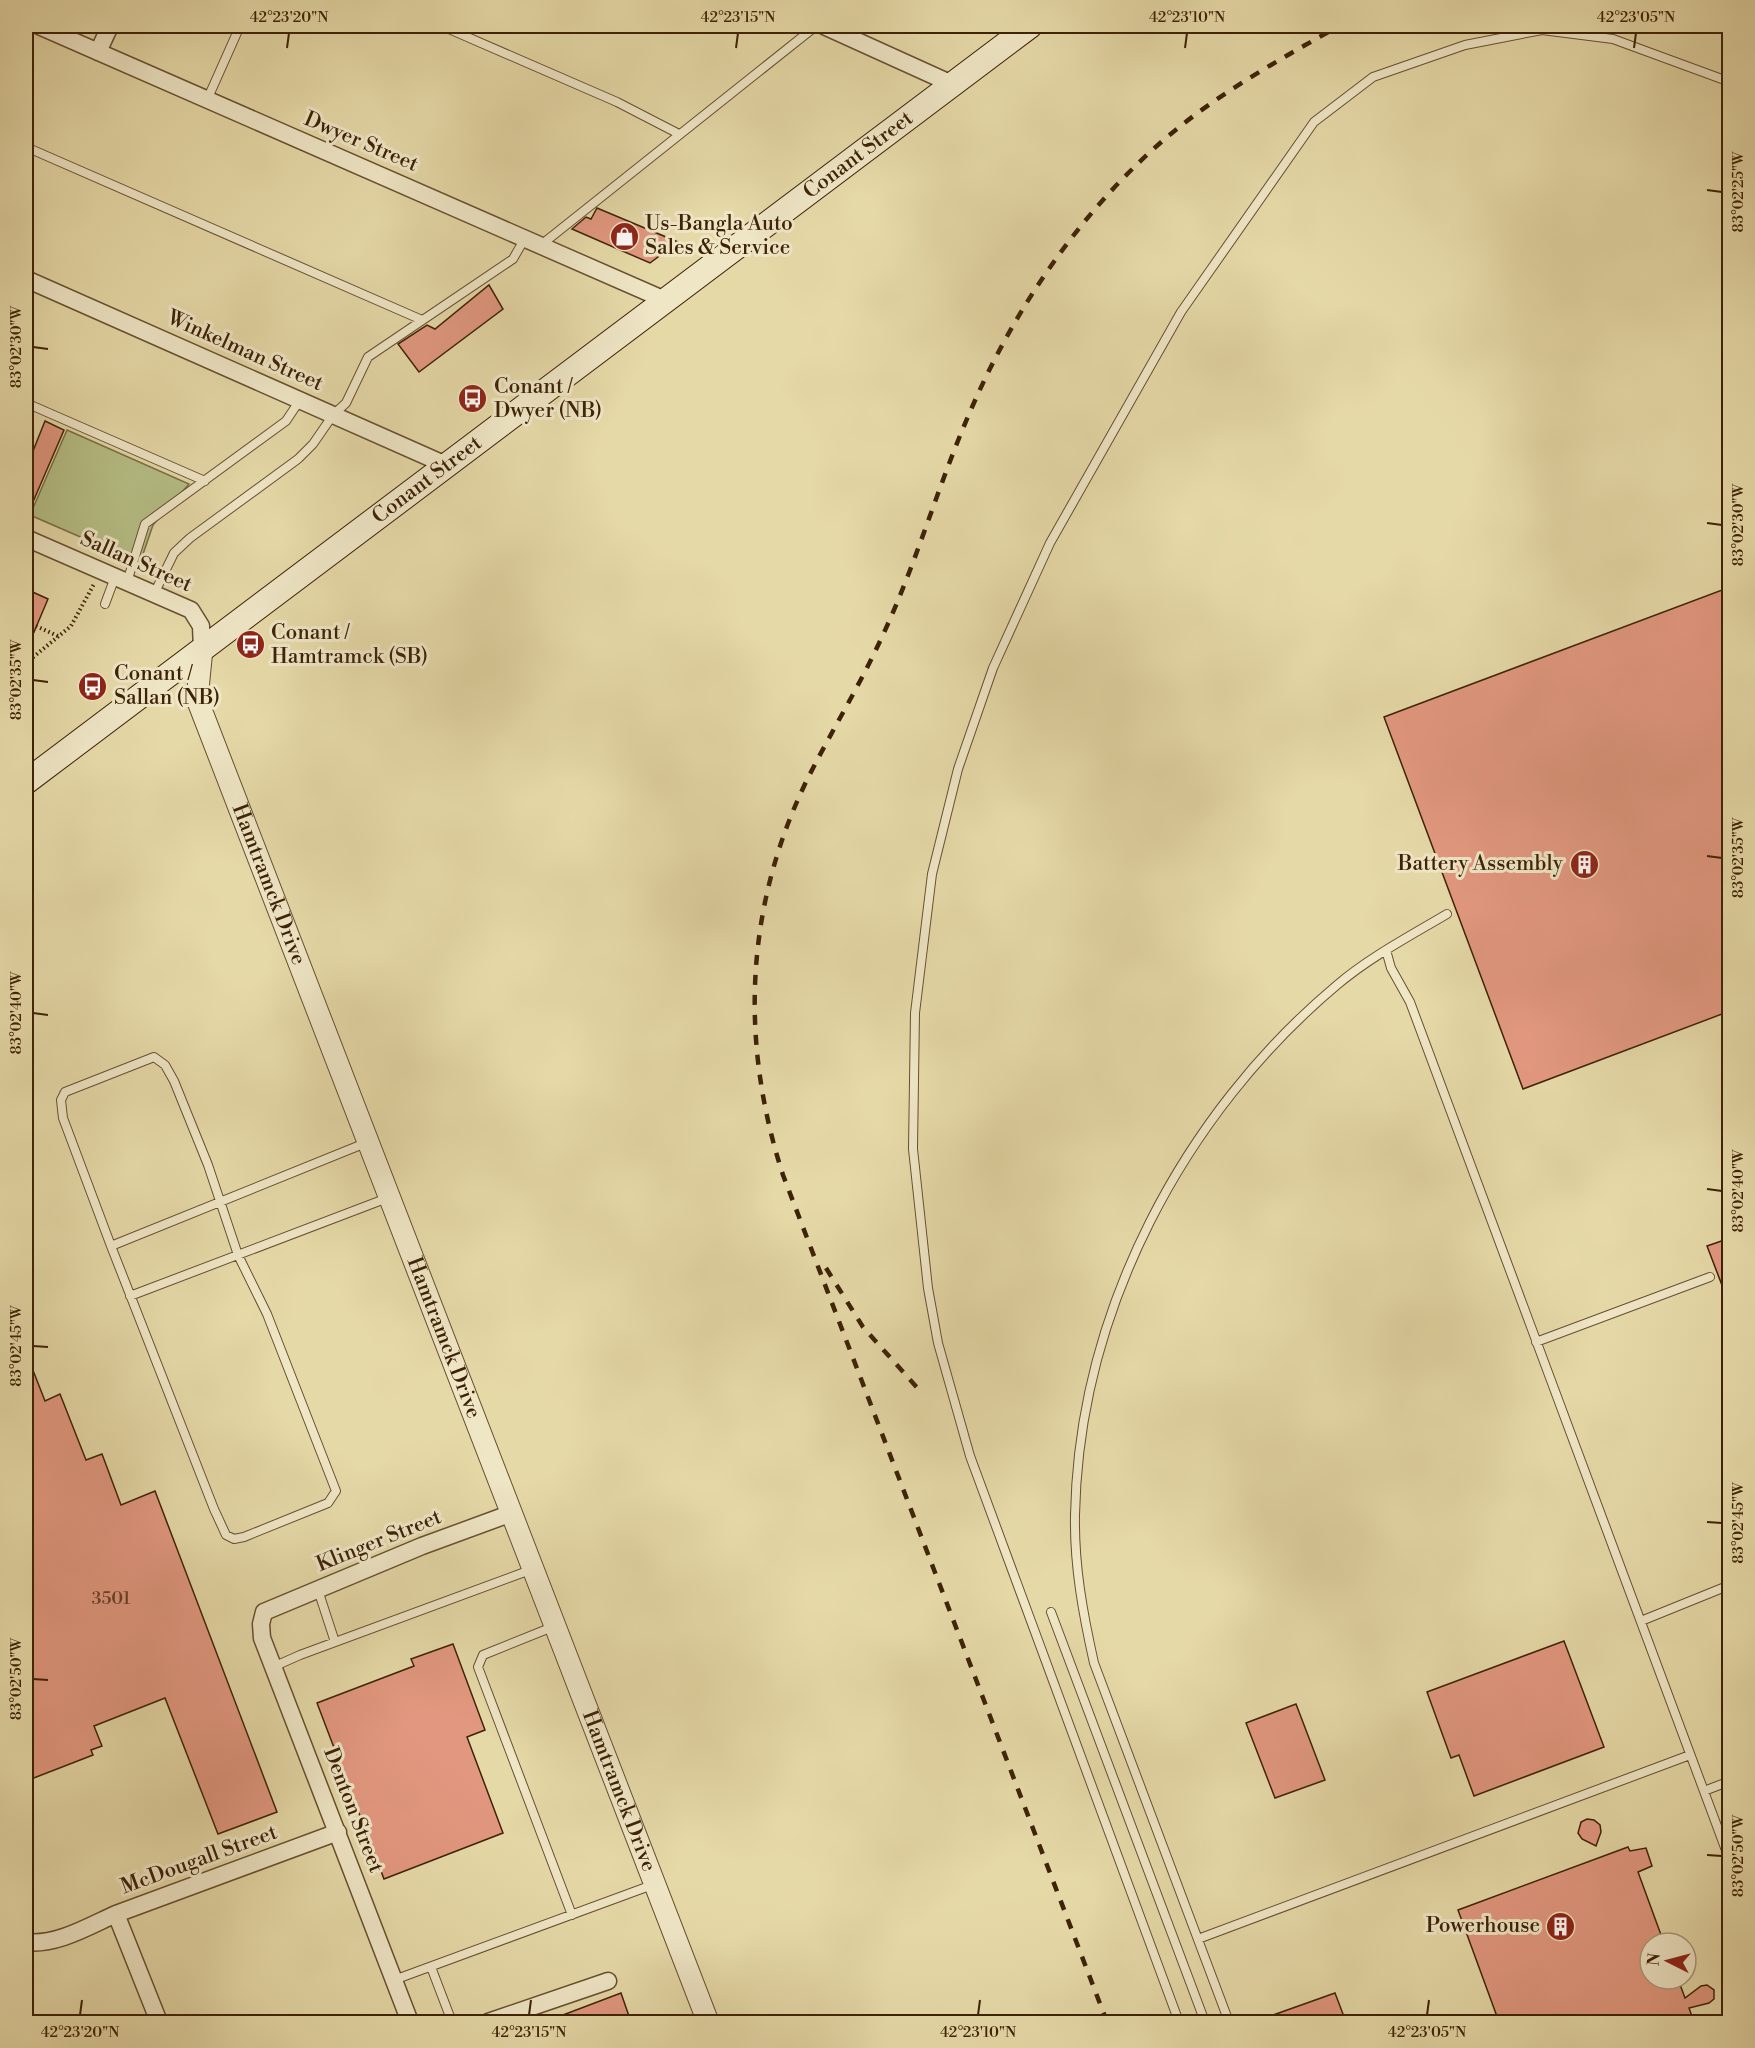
<svg xmlns="http://www.w3.org/2000/svg" width="1755" height="2048" viewBox="0 0 1755 2048" font-family="'Libre Bodoni',serif">
	<style>
		.green { fill: #b6bf86; stroke: #7a7046; stroke-width: 1.5 }
		.building { fill: #e29880; stroke: #3d2207; stroke-width: 1.5 }
		.lines { fill: none; stroke-linecap: round; stroke-linejoin: round }
		.service-casing { stroke: #67502f; stroke-width: 10 }
		.minor-casing { stroke: #67502f; stroke-width: 19 }
		.tertiary-casing { stroke: #67502f; stroke-width: 23 }
		.secondary-casing { stroke: #3d2207; stroke-width: 26 }
		.path { stroke: #3d2207; stroke-width: 4; stroke-dasharray: 1.5 3; stroke-linecap: butt }
		.service { stroke: #efe6c6; stroke-width: 8 }
		.minor { stroke: #efe6c6; stroke-width: 16 }
		.tertiary { stroke: #efe6c6; stroke-width: 21 }
		.secondary { stroke: #efe6c6; stroke-width: 24 }
		.rail { stroke: #3d2207; stroke-width: 4.5; stroke-dasharray: 10 10; stroke-linecap: butt }
		.ticks { fill: none; stroke: #3d2207; stroke-width: 2 }
		.labels { text-anchor: middle; dominant-baseline: central; stroke-width: 6; stroke-linejoin: round; paint-order: stroke }
		.number-label { font-size: 18px; fill: #664025 }
		.street-label { font-size: 21px; fill: #3d2207; stroke: #efe6c6 }
		.poi-label { font-size: 21px; fill: #3d2207; stroke: #efe6c6; text-anchor: start }
		.neatline { fill: none; stroke: #3d2207; stroke-width: 2 }
		.ticks-label { font-size: 15px; text-anchor: middle; fill: #3d2207 }
	</style>
	<rect width="100%" height="100%" fill="#e6d9a8"/>
	<filter id="stains"><feTurbulence type="fractalNoise" baseFrequency=".00333" numOctaves="4"/><feColorMatrix values="0 0 0 0 .2 0 0 0 0 .09 0 0 0 0 .02 0 0 0 .5 -.17"/></filter>
	<radialGradient id="worn" r=".72"><stop offset=".6" stop-color="#630" stop-opacity="0"/><stop offset="1" stop-color="#630" stop-opacity=".3"/></radialGradient>
	<path class="green" d="M67 430 189 484 153 525 140 563 30 515Z"/>
	<path class="building" d="M597 208 678 242 650 263 572 229 586 217 591 219Z
		M489 285 503 309 419 372 398 344 427 325 435 329Z
		M45 421 64 430 26 518V459L29 450 33 451Z
		M1730 587V1011L1523 1089 1384 717Z
		M26 589 48 599 26 651Z
		M1730 1238V1300L1728 1301 1707 1246Z
		M27 1355 45 1401 60 1394 86 1460 102 1454 121 1505 155 1491 277 1812 218 1834 165 1698 94 1726 102 1746 91 1750 93 1755 26 1781Z
		M1564 1641 1604 1747 1474 1796 1459 1755 1451 1758 1427 1692Z
		M453 1644 485 1730 467 1737 503 1833 384 1879 317 1703 414 1666 411 1659Z
		M1296 1704 1325 1780 1275 1798 1246 1723Z
		M1587 1819 1594 1820 1600 1825 1601 1832 1596 1846 1582 1839 1578 1833 1581 1822Z
		M1628 1847 1630 1851 1646 1848 1652 1866 1638 1872 1664 1943H1650V1979H1678L1685 1998 1701 1986 1707 1985 1714 1990V1999L1709 2003 1689 2008 1694 2022H1499L1458 1910Z
		M621 1993 631 2022H547V2021Z
		M1335 1993 1346 2022H1260L1259 2020Z"/>
	<g class="lines">
		<defs>
			<path id="service" d="M442 26 617 102 679 134
				M207 100 240 26
				M26 147 422 320
				M541 245 816 26
				M26 403 205 481
				M127 582 145 524 286 421 300 400
				M154 594 174 553 190 538 298 459 313 444 333 415 346 403 368 357 513 259 525 238
				M105 604 115 577
				M1386 950 1391 968 1410 1002 1730 1861
				M111 1246 63 1118 61 1100 65 1092 154 1057 165 1065 174 1081 208 1165 238 1255 267 1314 336 1491 328 1503 244 1537 234 1539 226 1535 214 1509 111 1246 368 1142
				M130 1296 390 1197
				M1536 1342 1710 1277
				M318 1590 335 1642
				M1051 1612 1205 2022
				M1641 1621 1725 1587
				M555 1626 483 1655 478 1667 572 1915
				M273 1667 300 1655 533 1569
				M1704 1791 1730 1781
				M1198 1939 1690 1755
				M431 1967 452 2022
				M394 1980 655 1884
				M1179 2022 970 1456 938 1343 928 1288 913 1149 915 1013 932 874 958 769 993 668 1050 543 1181 312 1314 122 1373 77 1465 45 1542 30 1613 39 1730 82
				M1229 2022 1094 1663C1083 1614 1074 1565 1075 1515 1079 1312 1183 1114 1337 985 1370 957 1410 936 1447 914"/>
			<path id="minor" d="M39 26 665 300
				M824 26 952 84
				M98 52 110 26
				M26 279 446 465
				M26 538 191 610 201 626 202 649
				M26 1942C56 1946 89 1926 116 1914
				M159 2022 116 1914 338 1832
				M410 2022 262 1638 261 1624 264 1612 422 1546 512 1513
				M488 2022 608 1981"/>
			<g id="tertiary">
				<path id="s1" d="M202 649 197 699 708 2022"/>
			</g>
			<g id="secondary">
				<path id="s2" d="M26 782 1030 26"/>
			</g>
		</defs>
		<use href="#service" class="service-casing"/>
		<use href="#minor" class="minor-casing"/>
		<use href="#tertiary" class="tertiary-casing"/>
		<use href="#secondary" class="secondary-casing"/>
		<path class="path" d="M36 626 60 637
			M26 663 71 626 94 584"/>
		<use href="#service" class="service"/>
		<use href="#minor" class="minor"/>
		<use href="#tertiary" class="tertiary"/>
		<use href="#secondary" class="secondary"/>
		<path class="rail" d="M826 1268 863 1327 921 1392
			M1107 2022 783 1175C740 1043 745 910 805 784 829 735 858 689 881 639 917 563 939 481 973 405 1019 300 1089 200 1178 128 1228 88 1284 57 1339 26"/>
	</g>
	<path class="ticks" d="M287 48 289 33M736 48 738 33M1185 48 1187 33M1634 48 1636 33M1707 190 1722 192M33 347 48 349M1707 523 1722 525M33 680 48 682M1707 856 1722 858M33 1013 48 1015M1707 1189 1722 1191M33 1346 48 1347M1707 1522 1722 1523M33 1679 48 1680M1707 1855 1722 1856M80 2015 82 2000M529 2015 531 2000M978 2015 980 2000M1427 2015 1429 2000"/>
	<defs>
		<symbol id="shop-disc" viewBox="-11 -11 22 22"><circle r="9.5" fill="#8f2418" stroke="#efe6c6"/><path d="M-5-2.5h2.3a2.7 3.5 0 0 1 5.4 0H5L5.5 6h-11ZM-1.5-2.5h3a1.5 2.3 0 0 0-3 0Z" fill="#fff"/></symbol>
		<symbol id="bus-disc" viewBox="-11 -11 22 22"><circle r="9.5" fill="#8f2418" stroke="#efe6c6"/><path d="M-5-6H5V4H4V6H2V4H-2V6H-4V4H-5ZM-3.5-4V0h7V-4ZM-3.5 1.2v1.5H-2V1.2ZM2 1.2v1.5H3.5V1.2Z" fill="#fff"/></symbol>
		<symbol id="building-disc" viewBox="-11 -11 22 22"><circle r="9.5" fill="#8f2418" stroke="#efe6c6"/><path d="M-4-6H4V6H1V3H-1V6H-4ZM-2.5-4.3h1.7v1.8h-1.7ZM.8-4.3h1.7v1.8H.8ZM-2.5-1h1.7V.8h-1.7ZM.8-1h1.7V.8H.8Z" fill="#fff"/></symbol>
	</defs>
	<g fill-rule="evenodd">
		<use href="#shop-disc" x="608" y="220" width="33" height="33"/>
		<use href="#bus-disc" x="456" y="382" width="33" height="33"/>
		<use href="#bus-disc" x="234" y="628" width="33" height="33"/>
		<use href="#bus-disc" x="76" y="670" width="33" height="33"/>
		<use href="#building-disc" x="1568" y="848" width="33" height="33"/>
		<use href="#building-disc" x="1544" y="1910" width="33" height="33"/>
	</g>
	<g class="labels">
		<g class="number-label">
			<text x="111" y="1598">3501</text>
		</g>
		<g class="street-label">
			<text transform="translate(361 142) rotate(23)">Dwyer Street</text>
			<text stroke="none"><textPath href="#s2" startOffset="1042">Conant Street</textPath></text>
			<text transform="translate(245 351) rotate(24)">Winkelman Street</text>
			<text stroke="none"><textPath href="#s2" startOffset="502">Conant Street</textPath></text>
			<text transform="translate(136 562) rotate(24)">Sallan Street</text>
			<text stroke="none"><textPath href="#s1" startOffset="249">Hamtramck Drive</textPath></text>
			<text stroke="none"><textPath href="#s1" startOffset="735">Hamtramck Drive</textPath></text>
			<text transform="translate(379 1541) rotate(-22)">Klinger Street</text>
			<text stroke="none"><textPath href="#s1" startOffset="1221">Hamtramck Drive</textPath></text>
			<text transform="translate(353 1810) rotate(69)">Denton Street</text>
			<text transform="translate(199 1860) rotate(-20)">McDougall Street</text>
		</g>
		<g class="poi-label">
			<text x="645" y="224">Us-Bangla Auto<tspan x="645" dy="24">Sales &amp; Service</tspan></text>
			<text x="494" y="387">Conant /<tspan x="494" dy="24">Dwyer (NB)</tspan></text>
			<text x="271" y="633">Conant /<tspan x="271" dy="24">Hamtramck (SB)</tspan></text>
			<text x="114" y="674">Conant /<tspan x="114" dy="24">Sallan (NB)</tspan></text>
			<text x="1563" y="864" text-anchor="end">Battery Assembly</text>
			<text x="1540" y="1926" text-anchor="end">Powerhouse</text>
		</g>
	</g>
	<rect width="1755" height="2048" fill="none" stroke="#e6d9a8" stroke-width="66"/>
	<g transform="translate(1668 1961) rotate(276)"><circle r="28" fill="#efe6c6" stroke="#a8987a" stroke-width="1.5"/>
	<path d="M0-4.5L10 22L0 15L-10 22Z" fill="#8f2418"/>
	<text y="-9" font-size="16" font-weight="bold" text-anchor="middle" fill="#3d2207">N</text>
	</g>
	<rect x="33" y="33" width="1689" height="1982" class="neatline"/>
	<g class="ticks-label">
		<text x="289" y="22">42°23'20"N</text>
		<text x="738" y="22">42°23'15"N</text>
		<text x="1187" y="22">42°23'10"N</text>
		<text x="1636" y="22">42°23'05"N</text>
		<text transform="translate(1738 192) rotate(-90)" y="5">83°02'25"W</text>
		<text transform="translate(16 347) rotate(-90)" y="5">83°02'30"W</text>
		<text transform="translate(1738 525) rotate(-90)" y="5">83°02'30"W</text>
		<text transform="translate(16 680) rotate(-90)" y="5">83°02'35"W</text>
		<text transform="translate(1738 858) rotate(-90)" y="5">83°02'35"W</text>
		<text transform="translate(16 1013) rotate(-90)" y="5">83°02'40"W</text>
		<text transform="translate(1738 1191) rotate(-90)" y="5">83°02'40"W</text>
		<text transform="translate(16 1346) rotate(-90)" y="5">83°02'45"W</text>
		<text transform="translate(1738 1523) rotate(-90)" y="5">83°02'45"W</text>
		<text transform="translate(16 1679) rotate(-90)" y="5">83°02'50"W</text>
		<text transform="translate(1738 1856) rotate(-90)" y="5">83°02'50"W</text>
		<text x="80" y="2037">42°23'20"N</text>
		<text x="529" y="2037">42°23'15"N</text>
		<text x="978" y="2037">42°23'10"N</text>
		<text x="1427" y="2037">42°23'05"N</text>
	</g>
	<rect width="100%" height="100%" filter="url(#stains)"/>
	<rect width="100%" height="100%" fill="url(#worn)"/>
</svg>
